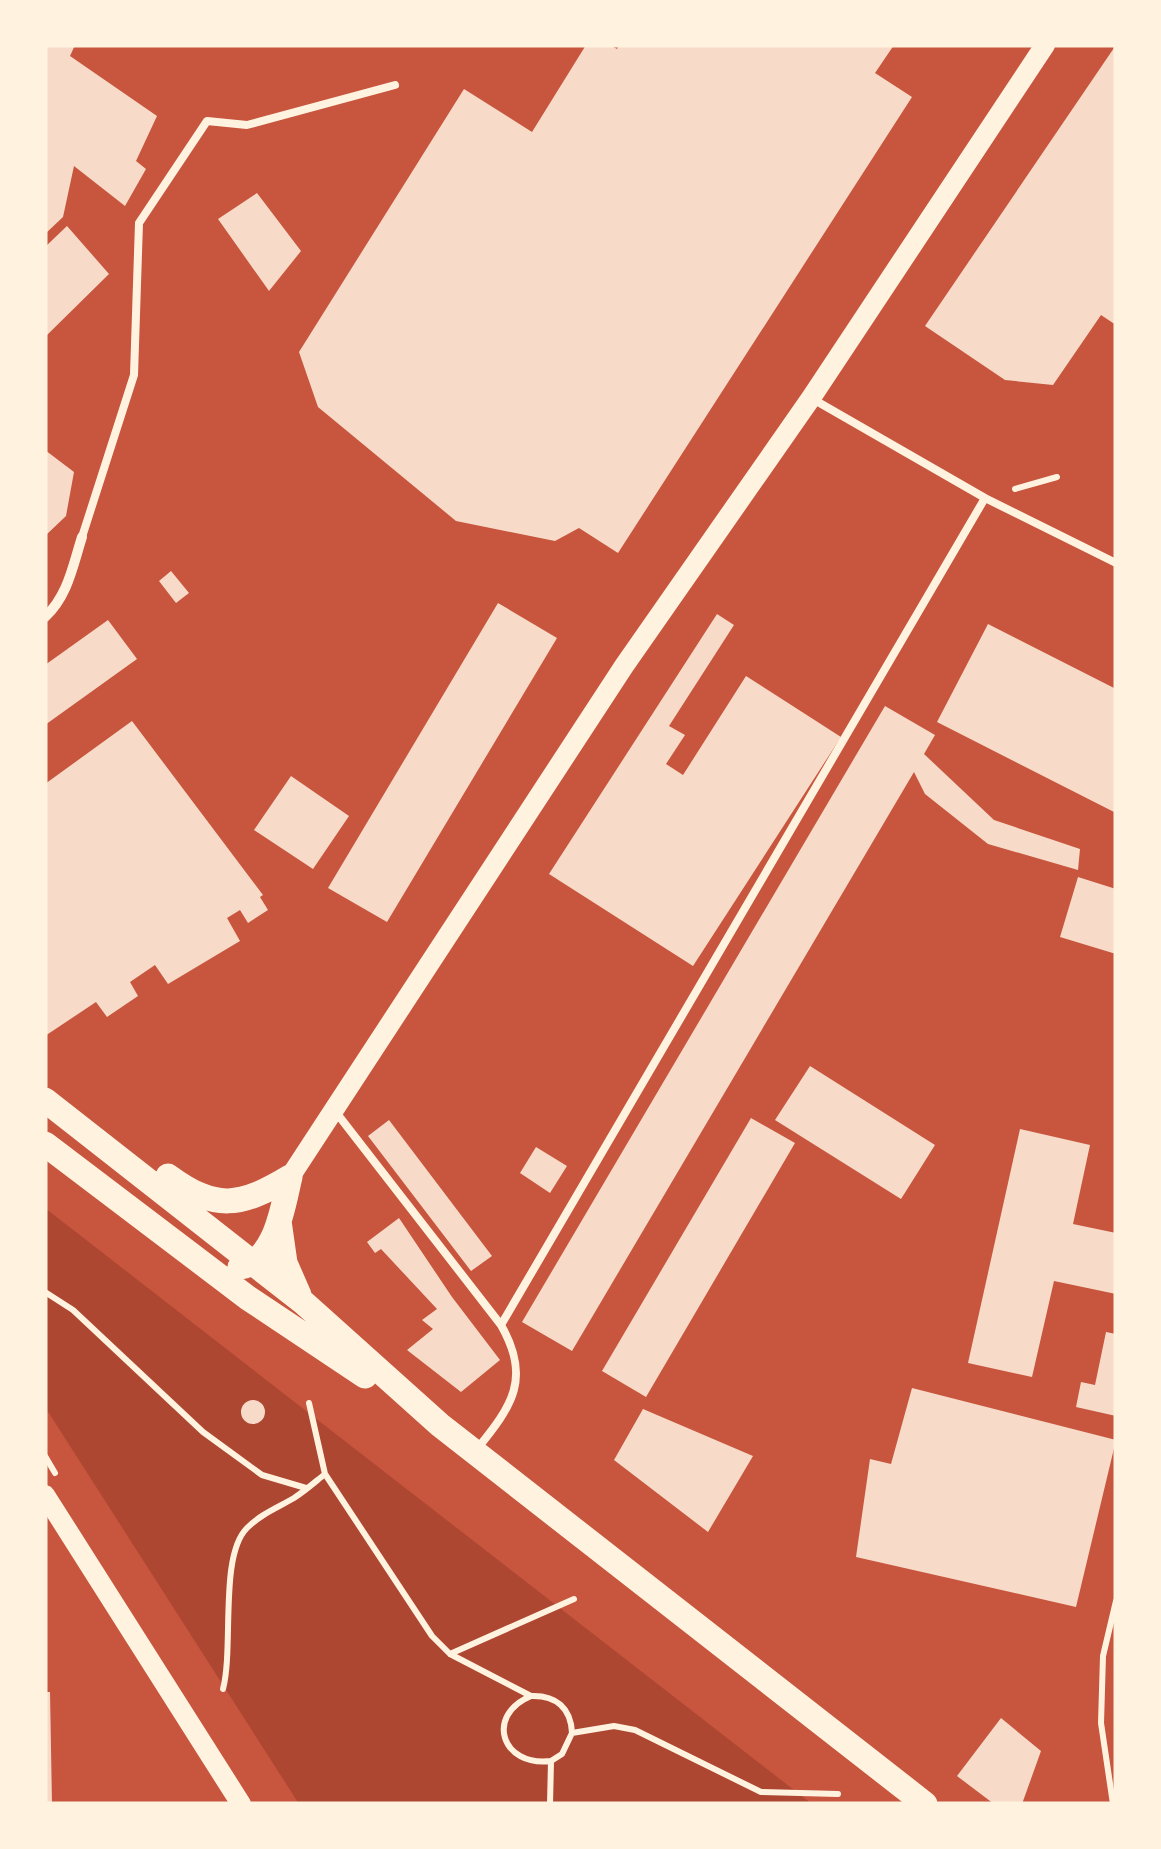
<svg xmlns="http://www.w3.org/2000/svg" width="1161" height="1849" viewBox="0 0 1161 1849" font-family="Quicksand,sans-serif">
	<style>
		.green { fill: #ae4732 }
		.building { fill: #f7dbc8 }
		.lines { fill: none; stroke-linecap: round; stroke-linejoin: round }
		.path { stroke: #fff3e0; stroke-width: 6 }
		.service { stroke: #fff3e0; stroke-width: 8 }
		.minor { stroke: #fff3e0; stroke-width: 10 }
		.secondary { stroke: #fff3e0; stroke-width: 20 }
		.primary { stroke: #fff3e0; stroke-width: 25 }
	</style>
	<rect width="100%" height="100%" fill="#c8553d"/>
	<path class="green" d="M45 1208 812 1804H299L45 1407Z"/>
	<path class="building" d="M45 45H75L70 56 157 116 136 161 146 169 125 206 74 166 63 217 45 234Z
		M586 45H610L617 49 619 45H894L875 73 912 97 618 553 579 528 555 541 456 521 318 407 299 352 464 89 532 132Z
		M1116 45V325L1101 315 1053 385 1005 380 925 326Z
		M257 193 301 251 269 291 218 219Z
		M67 226 109 274 45 337V247Z
		M45 450 74 472 66 516 45 536Z
		M171 571 189 593 176 603 159 581Z
		M498 603 557 638 387 922 328 888Z
		M717 614 734 625 669 726 685 735 666 764 683 775 746 676 841 737 693 966 549 874Z
		M108 620 137 659 45 725V665Z
		M988 624 1116 689V813L937 722Z
		M885 706 935 735 924 754 994 820 1080 849 1078 870 988 844 925 794 914 772 572 1351 522 1322Z
		M132 721 263 895 260 897 268 910 248 923 240 910 227 918 240 941 168 984 155 965 130 982 138 996 107 1017 96 1002 45 1036V784Z
		M291 776 349 816 313 869 254 830Z
		M1078 877 1116 889V954L1060 937Z
		M810 1066 935 1145 901 1199 775 1120Z
		M751 1118 795 1143 646 1397 602 1371Z
		M389 1120 492 1256 471 1271 368 1136Z
		M1020 1129 1090 1145 1073 1224 1116 1233V1294L1054 1281 1032 1377 968 1363Z
		M536 1147 567 1166 550 1193 520 1173Z
		M399 1218 452 1297 500 1360 461 1392 407 1350 433 1329 422 1320 437 1309 381 1249 375 1253 367 1242Z
		M1106 1332 1116 1334V1416L1076 1407 1081 1382 1095 1385Z
		M912 1388 1116 1440 1076 1607 856 1557 870 1459 891 1464Z
		M241 1412a12 12 0 1 1 24 0a12 12 0 1 1-24 0Z
		M643 1409 753 1456 708 1532 614 1460Z
		M45 1692H50L52 1804H45Z
		M1001 1718 1041 1751 1022 1804H994L957 1776Z"/>
	<g class="lines">
		<path class="path" d="M1015 489 1057 477
			M45 1292 73 1310 203 1432 262 1475 306 1488
			M309 1403 325 1474 432 1636 450 1654 531 1696C556 1695 571 1708 572 1733
			M45 1456 55 1473
			M450 1654 574 1599
			M223 1689C234 1647 219 1556 247 1528 261 1514 277 1508 294 1498 305 1491 315 1482 325 1474
			M531 1696C485 1715 501 1767 551 1761
			M572 1733 614 1726 635 1730 761 1792 838 1794
			M550 1804 551 1761 562 1754 572 1733
			M1113 1804 1101 1723 1103 1656 1116 1601"/>
		<path class="service" d="M985 498 1116 563
			M82 537 134 375 139 223 207 121 247 125 395 85
			M335 1111 501 1325C531 1378 513 1405 477 1449
			M501 1325 985 498 811 398"/>
		<path class="minor" d="M45 617C68 596 73 565 82 537"/>
		<path class="secondary" d="M290 1177 624 666 811 398 1045 45
			M45 1495 241 1804"/>
		<path class="primary" d="M45 1100 304 1303 440 1425 925 1804
			M45 1144 248 1298 365 1376
			M168 1176C216 1211 240 1207 290 1177
			M279 1221 285 1263 299 1295
			M240 1267C276 1262 283 1205 290 1177"/>
	</g>
	<rect width="1161" height="1849" fill="none" stroke="#fff3e0" stroke-width="95"/>
</svg>
